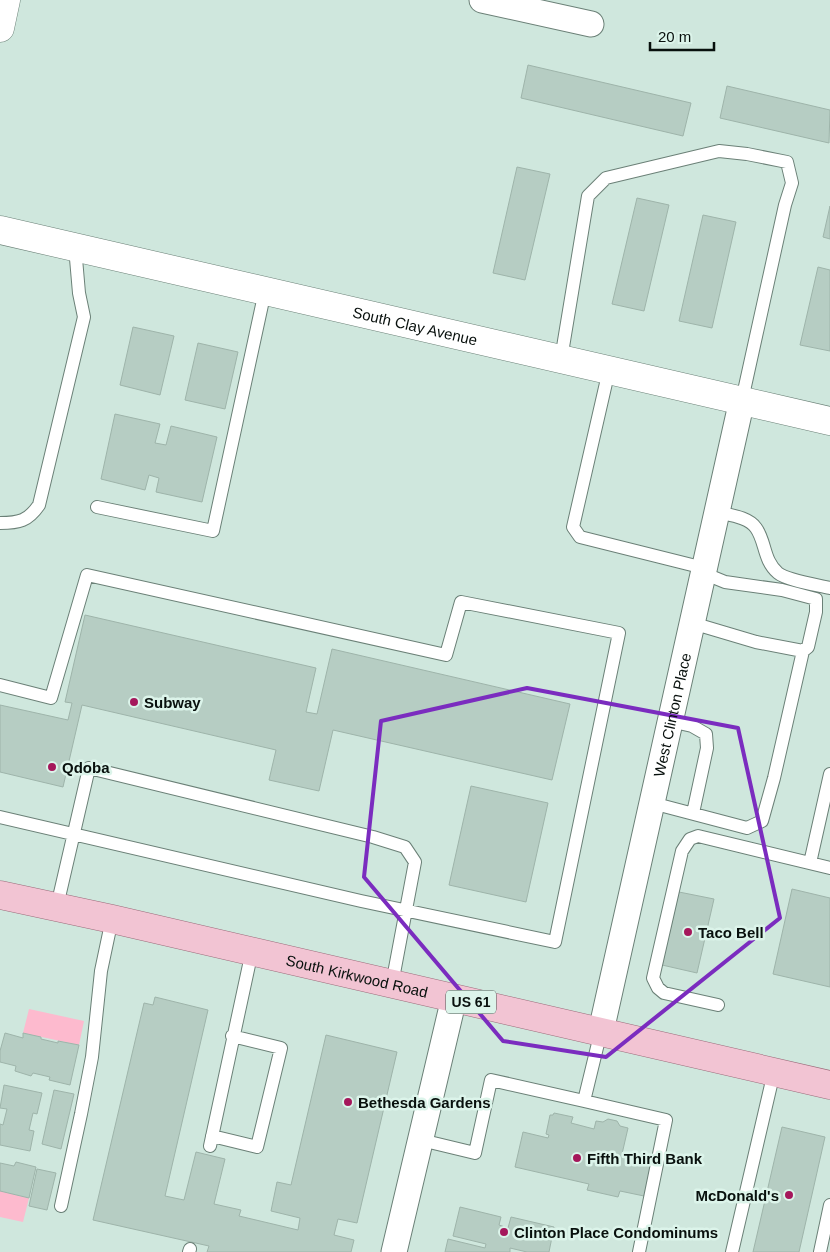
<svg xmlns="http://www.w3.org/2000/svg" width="830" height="1252" viewBox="0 0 830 1252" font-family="Helvetica,sans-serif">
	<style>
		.green { fill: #fdbace }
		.building { fill: #b6cdc3; stroke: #9eb4aa }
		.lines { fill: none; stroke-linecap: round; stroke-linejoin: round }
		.service-casing { stroke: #6b8077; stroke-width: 14 }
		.minor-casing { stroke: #6b8077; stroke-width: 27 }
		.tertiary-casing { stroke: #6b8077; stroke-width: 29 }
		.primary-casing { stroke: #9a6b7a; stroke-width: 29 }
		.service { stroke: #fff; stroke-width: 12 }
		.minor { stroke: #fff; stroke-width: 25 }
		.tertiary { stroke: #fff; stroke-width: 28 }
		.primary { stroke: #f2c4d3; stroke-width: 28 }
		.marked { fill: none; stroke: #7b2cbf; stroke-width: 4; stroke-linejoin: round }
		.poi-dot { fill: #a5175b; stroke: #dcf4ea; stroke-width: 2 }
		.labels { text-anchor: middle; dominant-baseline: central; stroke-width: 5; stroke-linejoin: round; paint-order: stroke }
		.shield { fill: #dcf4ea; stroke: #48544f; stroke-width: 1 }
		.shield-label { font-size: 14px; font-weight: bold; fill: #08100d }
		.street-label { font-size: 15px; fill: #08100d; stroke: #dcf4ea }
		.poi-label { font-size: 15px; font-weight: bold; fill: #08100d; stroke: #dcf4ea; text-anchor: start }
	</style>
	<rect width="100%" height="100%" fill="#cfe7dd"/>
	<path class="green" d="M29 1009 84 1021 79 1045 23 1033Z
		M0 1191 29 1198 23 1222 0 1217Z"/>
	<path class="building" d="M528 65 691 103 683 136 521 98Z
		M727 86 830 110 829 143 720 118Z
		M517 167 550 174 525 280 493 273Z
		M637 198 669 205 644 311 612 304Z
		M830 206V239L823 237Z
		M703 215 736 222 712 328 679 321Z
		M818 267 830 270V351L800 345Z
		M133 327 174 336 160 395 120 385Z
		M198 343 238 352 225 409 185 400Z
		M115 414 160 424 155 443 166 445 171 426 217 437 202 502 156 492 159 478 149 475 145 490 101 479Z
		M85 615 316 668 306 712 317 714 332 649 570 704 552 780 333 730 319 791 269 780 276 750 82 705 63 787 0 772V705L68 720 72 703 65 702Z
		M471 786 548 803 526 902 449 885Z
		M792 889 830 898V987L773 974Z
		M679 892 714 899 697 973 662 965Z
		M155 997 208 1010 165 1196 184 1200 196 1152 225 1159 214 1204 241 1210 239 1216 298 1230 300 1218 271 1211 277 1182 291 1185 326 1035 397 1052 357 1223 338 1219 334 1235 354 1240 351 1252H207L209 1246 93 1220 144 1003 153 1005Z
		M5 1033 23 1038V1033L41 1037V1039L58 1043V1041L79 1045 70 1085 49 1080 50 1077 33 1073 31 1076 15 1071 16 1066 0 1062V1051Z
		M4 1085 42 1093 37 1114 33 1113 29 1130 34 1131 30 1151 0 1145V1124L3 1125 7 1109 0 1108Z
		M54 1090 74 1094 61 1149 42 1144Z
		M554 1113 573 1117 571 1123 594 1129 596 1121 603 1122 608 1119 617 1121 620 1126 628 1128 622 1154 652 1161 644 1196 620 1191 618 1197 587 1190 589 1184 515 1167 523 1132 548 1138 549 1135 546 1134 550 1115H553Z
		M782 1127 825 1137 799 1252H753Z
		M16 1162 36 1167 29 1198 0 1191V1163L14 1166Z
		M37 1169 56 1173 47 1210 29 1206Z
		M460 1207 501 1217 499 1225 508 1228 511 1217 554 1227 549 1252H527L510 1248V1252H445L448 1239 485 1248 486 1244 453 1236Z"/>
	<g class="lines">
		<defs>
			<path id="service" d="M561 359 588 196 606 178 719 151 747 154 787 162 792 183 785 205 742 400
				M609 370 573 527 580 537 704 568
				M97 507 213 531 265 291
				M717 512C729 515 749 517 756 528 766 542 763 560 778 573 786 580 818 585 830 588
				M0 523C19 523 28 521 39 505L84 317 79 293 75 247
				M692 623 756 642 803 651 808 647 816 612V599L782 590 725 582 703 573
				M0 685 51 698 87 575 446 655 461 602 619 633 555 942 361 901 0 817
				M670 721 692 726 706 734 707 748 693 813
				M652 803 747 828 762 821 774 778 803 651
				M810 863 830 774
				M57 906 89 768 373 837 405 847 415 862 392 984
				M718 1005 664 993 658 988 653 978 682 851 690 839 698 836 830 868
				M601 1031 584 1101 666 1120 639 1252
				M212 1136 257 1147 281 1048 232 1036
				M421 1140 475 1153 491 1080 584 1101
				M210 1146 252 951
				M61 1206 81 1114 92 1057 101 971 112 919
				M189 1252 190 1249
				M732 1252 774 1072
				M820 1252 830 1205"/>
			<g id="minor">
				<path d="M482 0 591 24"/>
				<path id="s1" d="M601 1031 742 400"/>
				<path d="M394 1252 454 998"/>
			</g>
			<g id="tertiary">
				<path d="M0 28 6 0"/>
				<path id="s2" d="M0 230 830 421"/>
			</g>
			<g id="primary">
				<path id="s3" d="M0 895 112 919 830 1085"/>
			</g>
		</defs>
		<use href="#service" class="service-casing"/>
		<use href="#minor" class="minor-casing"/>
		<use href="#tertiary" class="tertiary-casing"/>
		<use href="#primary" class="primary-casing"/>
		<use href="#service" class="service"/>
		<use href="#minor" class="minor"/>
		<use href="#tertiary" class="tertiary"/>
		<use href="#primary" class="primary"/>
	</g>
	<path class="marked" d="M527 688 738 728 780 918 606 1057 503 1041 364 877 381 721Z"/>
	<g class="poi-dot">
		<circle cx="134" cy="702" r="5"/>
		<circle cx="52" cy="767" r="5"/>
		<circle cx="688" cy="932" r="5"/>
		<circle cx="348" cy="1102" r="5"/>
		<circle cx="577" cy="1158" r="5"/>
		<circle cx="789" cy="1195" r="5"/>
		<circle cx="504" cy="1232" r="5"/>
	</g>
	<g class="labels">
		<rect class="shield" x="446" y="990.5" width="50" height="23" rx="4"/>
		<g class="shield-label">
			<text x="471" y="1002">US 61</text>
		</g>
		<g class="street-label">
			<text stroke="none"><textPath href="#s2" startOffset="426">South Clay Avenue</textPath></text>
			<text stroke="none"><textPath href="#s1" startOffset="324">West Clinton Place</textPath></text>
			<text stroke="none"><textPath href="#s3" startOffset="366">South Kirkwood Road</textPath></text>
		</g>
		<g class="poi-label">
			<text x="144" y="702">Subway</text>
			<text x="62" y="767">Qdoba</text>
			<text x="698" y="932">Taco Bell</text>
			<text x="358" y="1102">Bethesda Gardens</text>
			<text x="587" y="1158">Fifth Third Bank</text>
			<text x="779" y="1195" text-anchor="end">McDonald's</text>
			<text x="514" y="1232">Clinton Place Condominums</text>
		</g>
	</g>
	<path d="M650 42v8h64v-8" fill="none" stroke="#08100d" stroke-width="2.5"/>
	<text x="658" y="42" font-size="15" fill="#08100d" stroke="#dcf4ea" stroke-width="4" paint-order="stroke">20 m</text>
</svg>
